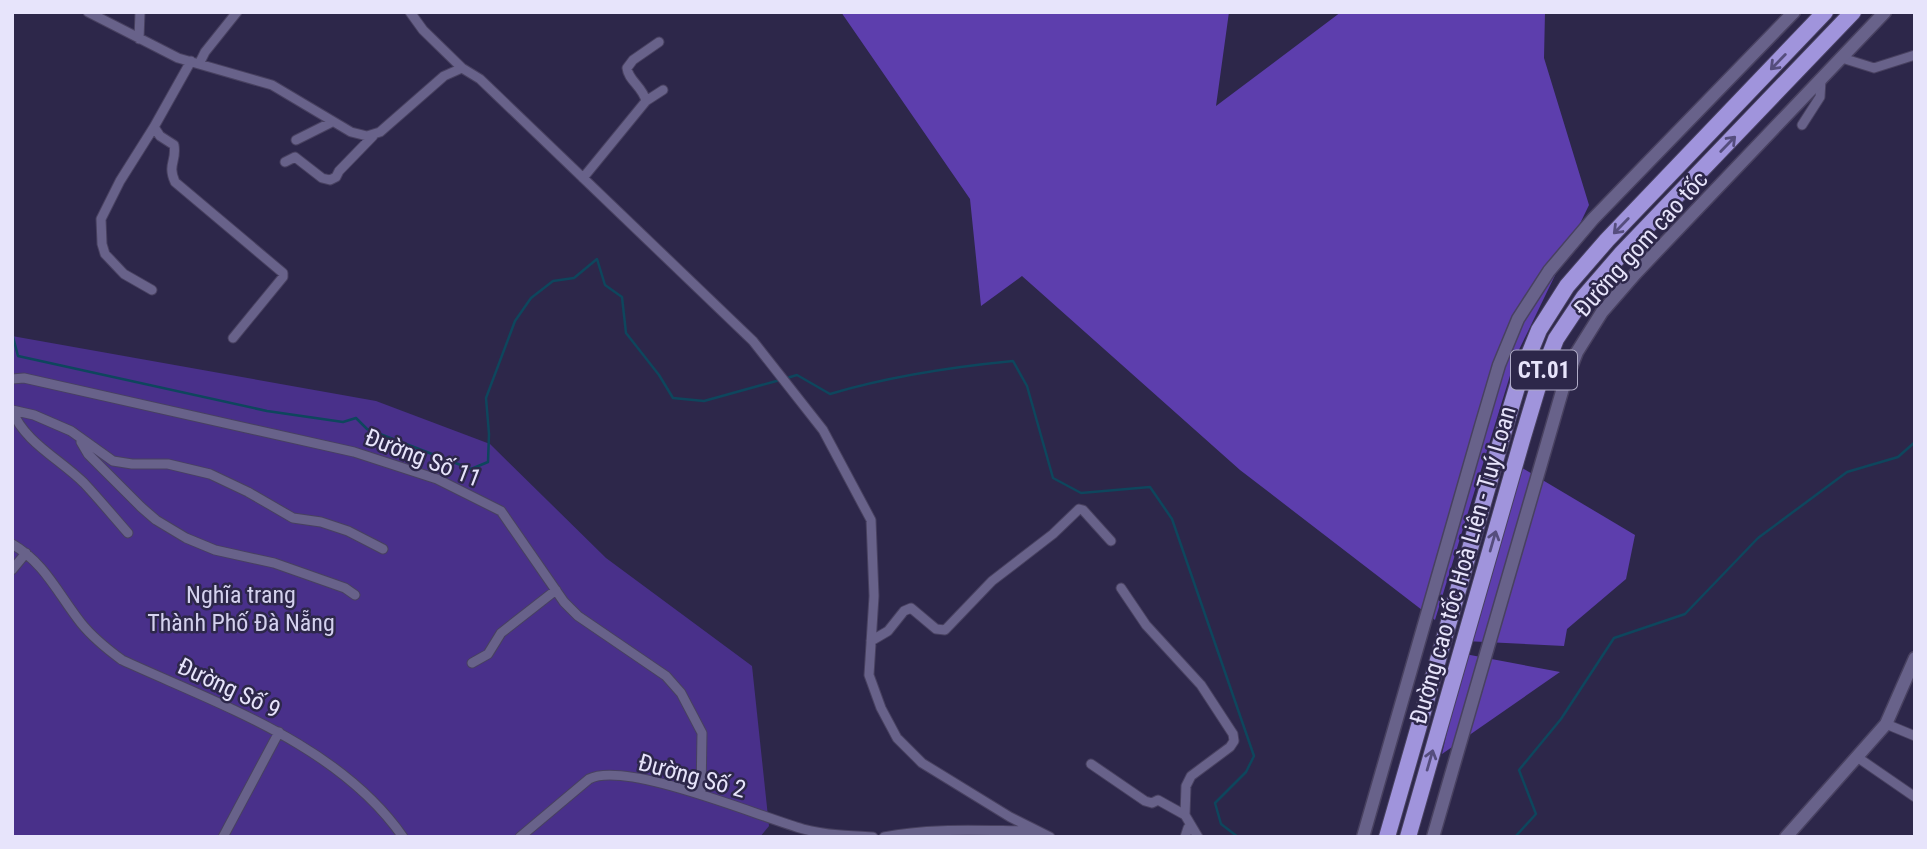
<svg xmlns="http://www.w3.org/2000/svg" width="1927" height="849" viewBox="0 0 1927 849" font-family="'Roboto Condensed',sans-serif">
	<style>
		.green { fill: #49308a }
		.forest { fill: #5d3ead }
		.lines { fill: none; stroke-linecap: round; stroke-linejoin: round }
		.stream { stroke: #0e465d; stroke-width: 2.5 }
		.street-casing { stroke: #484160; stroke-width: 11 }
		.secondary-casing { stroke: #484160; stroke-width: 15 }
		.highway-casing { stroke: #484160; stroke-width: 18 }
		.street { stroke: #68628a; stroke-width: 9 }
		.secondary { stroke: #68628a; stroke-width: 12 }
		.highway { stroke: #a094dc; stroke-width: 16 }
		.oneway { stroke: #554d7d }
		.labels { text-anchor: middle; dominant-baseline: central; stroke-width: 5; stroke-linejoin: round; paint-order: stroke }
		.shield { fill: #2d274a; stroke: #afabc6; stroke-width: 2 }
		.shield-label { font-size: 23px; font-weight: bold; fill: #e7e4fb }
		.street-label { font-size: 24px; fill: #e7e4fb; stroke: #2d274a }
		.park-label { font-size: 24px; fill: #d4d1ee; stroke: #2d274a }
	</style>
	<rect width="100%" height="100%" fill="#2d274a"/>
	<path class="green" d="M12 336 376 401 490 444 606 558 752 666 769 826 760 837H12Z"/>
	<path class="forest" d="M841 12H1229L1216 106 1341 12H1545L1544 58 1589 205 1516 356 1435 620 1240 470 1022 276 981 306 970 199Z
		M1519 466 1635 535 1626 579 1567 629 1564 646 1465 641Z
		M1465 654 1560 672 1442 754Z"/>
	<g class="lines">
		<path class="stream" d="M12 333 18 356 267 411 343 422 356 418 367 429 471 469 488 462 489 434 486 398 515 321 531 298 553 281 574 278 597 259 605 285 622 297 626 333 659 375 673 398 704 401 780 380
			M787 378 797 375 830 394C890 376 951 367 1013 361L1027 386 1053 478 1081 493 1150 487 1172 519 1254 756 1246 772 1215 803 1221 824 1238 837
			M1515 837 1536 814 1519 770 1561 719 1614 638 1685 614 1758 538 1847 472 1898 457 1915 442"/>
		<defs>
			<path id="street" d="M88 12 178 58 272 85 351 132 367 136 380 132 444 76 462 68
				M410 12 423 30 462 68 480 79 753 341 823 430 871 520 874 596 869 675 881 708 897 738 922 763 1010 817 1050 837
				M139 39 140 12
				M1842 58 1874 68 1915 55
				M199 64 205 52 237 12
				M646 101C643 87 628 80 627 68L633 60 659 42
				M1802 125 1820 97 1821 80
				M154 127 160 136 174 145C177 161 167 164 175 182L283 273V277L233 338
				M296 140 332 122
				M285 162 295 157 322 178 330 180 336 177 339 171 373 136
				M583 178 646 101 663 90
				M152 290 124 274 105 254 102 244 101 219 120 181 154 127 191 61
				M12 379 24 378 354 452 437 479 501 511 564 602 578 616 666 676 681 693 702 733 701 794
				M12 410 34 415 71 431 113 461 132 464H168L210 474 248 492 293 518 321 522 348 531 383 549
				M12 410C24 442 60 459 84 483 99 499 113 516 128 533
				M81 442 88 454 141 507 156 520 186 538 215 550 274 563 345 588 355 595
				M12 544C45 563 58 594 81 623 93 638 107 649 122 660 220 705 339 745 403 837
				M12 570 26 553
				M1121 588 1146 625 1201 685 1233 734 1234 741 1230 747 1191 776 1186 786 1185 815
				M871 641 888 631 904 611 911 608 936 629 945 630 992 581 1053 534 1079 509 1083 510 1111 541
				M472 663 488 654 501 633 556 590
				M1886 724 1915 736
				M1857 757 1915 797
				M1091 764 1145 801 1152 803 1158 800 1185 815 1198 837
				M223 837 279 732
				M520 837 589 779C626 760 760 817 803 829 826 835 850 836 873 837
				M884 837C933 827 986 831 1036 831
				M1185 837 1188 828"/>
			<path id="secondary" d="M1363 837 1481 426 1499 365 1518 319 1549 271 1593 219 1794 12
				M1433 837 1563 388 1577 352 1602 312 1636 273 1885 12
				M1786 837 1886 724 1915 658"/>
			<path id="highway" d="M1387 837 1503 434 1521 374 1539 330 1567 286 1607 240 1825 12
				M1408 837 1522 440 1540 380 1556 339 1584 297 1622 253 1853 12"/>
		</defs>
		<use href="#street" class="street-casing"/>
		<use href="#secondary" class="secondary-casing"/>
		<use href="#highway" class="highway-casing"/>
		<use href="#street" class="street"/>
		<use href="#secondary" class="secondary"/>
		<use href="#highway" class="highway"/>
	</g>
	<defs><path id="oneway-shaft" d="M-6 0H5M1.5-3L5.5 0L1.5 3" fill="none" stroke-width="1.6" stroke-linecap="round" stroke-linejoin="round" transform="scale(1.75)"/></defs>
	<g class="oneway">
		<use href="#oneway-shaft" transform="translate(1778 62) rotate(134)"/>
		<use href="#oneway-shaft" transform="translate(1728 144) rotate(-46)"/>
		<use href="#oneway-shaft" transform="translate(1621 226) rotate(134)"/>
		<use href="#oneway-shaft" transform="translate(1493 541) rotate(-74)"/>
		<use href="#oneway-shaft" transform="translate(1430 760) rotate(-74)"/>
	</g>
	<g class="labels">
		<rect class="shield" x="1511" y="350.5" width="66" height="39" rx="5"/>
		<g class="shield-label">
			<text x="1544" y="370">CT.01</text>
		</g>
		<g class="street-label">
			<text transform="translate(1641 244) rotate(-48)">Đường gom cao tốc</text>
			<text transform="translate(423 458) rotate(21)">Đường Số 11</text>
			<text transform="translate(1463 565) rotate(-74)">Đường cao tốc Hoà Liên - Tuý Loan</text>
			<text transform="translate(229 688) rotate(25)">Đường Số 9</text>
			<text transform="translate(692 776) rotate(15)">Đường Số 2</text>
		</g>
		<g class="park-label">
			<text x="241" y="595">Nghĩa trang<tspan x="241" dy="28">Thành Phố Đà Nẵng</tspan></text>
		</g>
	</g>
	<rect width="1927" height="849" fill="none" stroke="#e7e4fb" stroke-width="28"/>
</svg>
